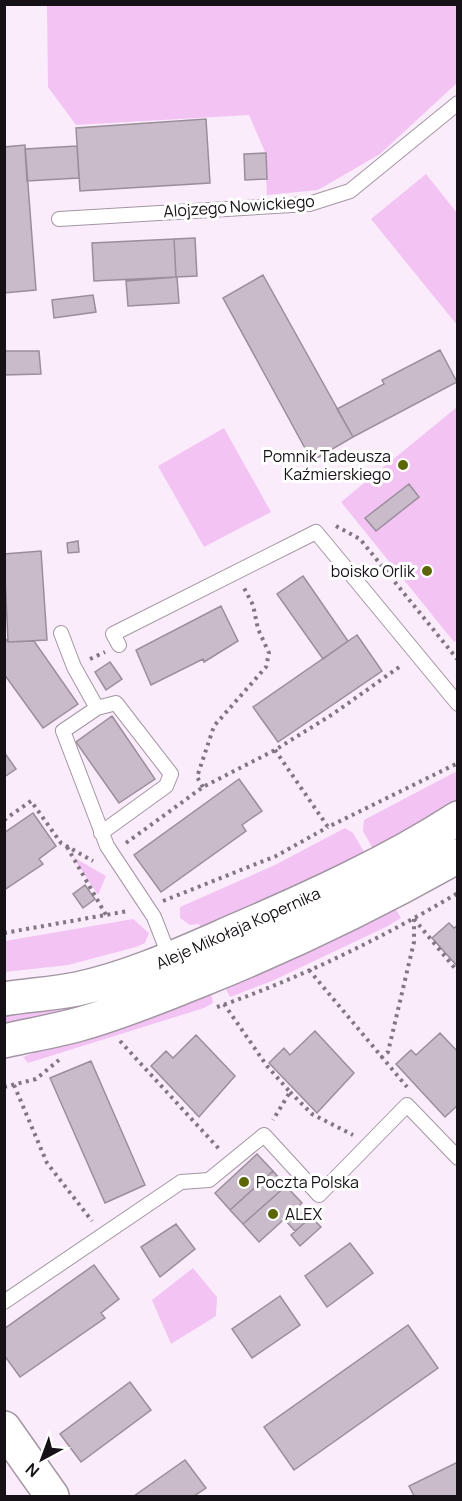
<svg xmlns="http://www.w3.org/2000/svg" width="462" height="1501" viewBox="0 0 462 1501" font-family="Manrope,sans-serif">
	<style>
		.green { fill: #f3c3f4 }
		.building { fill: #c9bbc9; stroke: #9b8e9b; stroke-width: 1.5 }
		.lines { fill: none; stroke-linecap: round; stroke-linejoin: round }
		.service-casing { stroke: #a396a3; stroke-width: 16 }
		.tertiary-casing { stroke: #a396a3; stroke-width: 36 }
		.path { stroke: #817781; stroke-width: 4; stroke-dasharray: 3 4.5; stroke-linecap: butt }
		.service { stroke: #fff; stroke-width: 14 }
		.tertiary { stroke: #fff; stroke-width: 33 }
		.poi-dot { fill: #5d6607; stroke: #fff; stroke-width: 2 }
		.labels { text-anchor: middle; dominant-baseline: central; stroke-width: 6; stroke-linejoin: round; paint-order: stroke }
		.street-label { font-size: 16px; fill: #161116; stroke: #fff }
		.poi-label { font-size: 16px; fill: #161116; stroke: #fff; text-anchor: end }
	</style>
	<rect width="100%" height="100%" fill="#fbecfb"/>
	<path class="green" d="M47 5H457V83L380 154 318 190 267 195 265 152 249 115 76 125 48 87Z
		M426 174 457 213V325L371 219Z
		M457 407V640L454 642 341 502Z
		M224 428 271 512 204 547 158 466Z
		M457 771V802L374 851 363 831 364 820Z
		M345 828 353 833 366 855 202 930 199 924 190 925 180 918V907L275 865Z
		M73 857 106 876 98 895Z
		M394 906 401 918 388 926 272 981 230 997 223 983Z
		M133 919 149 933 145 943 136 947 68 965 5 972V941Z
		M151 984 77 1009 5 1025V1014Z
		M210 989 213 1003 204 1008 28 1063 23 1057Z
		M193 1268 217 1297 216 1316 171 1344 152 1300Z"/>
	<path class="building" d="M206 119 210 183 80 191 76 128Z
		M25 145 36 290 4 293V147Z
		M77 146 79 178 27 181 25 149Z
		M266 153 267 179 245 180 244 154Z
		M195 238 197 276 176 277 174 239Z
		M174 239 176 277 94 281 92 243Z
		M263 275 353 437 312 461 223 298Z
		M177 277 179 303 128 306 126 281Z
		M93 295 96 312 54 318 52 300Z
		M440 350 457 382 353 437 337 409 384 384 382 380Z
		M4 351H39L41 374 4 375Z
		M409 484 419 497 376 531 365 518Z
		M78 541 79 552 68 553 67 543Z
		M41 551 47 640 8 642 4 554Z
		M303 576 348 641 323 659 277 594Z
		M221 606 238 641 204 662 203 659 151 685 136 650Z
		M357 635 382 671 278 742 253 707Z
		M4 637 8 642 34 641 78 704 43 728 4 674Z
		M110 662 122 679 106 690 95 672Z
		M112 716 155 779 119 803 76 742Z
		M4 752 16 769 4 777Z
		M239 779 262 811 242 825 246 831 161 892 134 855Z
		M33 813 56 846 39 859 43 864 4 890V833Z
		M85 885 95 899 83 908 73 894Z
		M449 923 454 928 458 925V967L432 938Z
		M315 1031 354 1073 317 1113 269 1063 284 1048 290 1055Z
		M440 1033 458 1052V1105L445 1117 396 1064 411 1050 416 1055Z
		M196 1035 235 1076 199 1117 151 1066 166 1051 173 1058Z
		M91 1061 145 1185 105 1203 50 1078Z
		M257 1154 273 1171 230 1210 215 1193Z
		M273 1171 286 1186 243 1224 230 1210Z
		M286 1186 302 1203 259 1242 243 1224Z
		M297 1208 308 1220 295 1231 284 1219Z
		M311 1217 321 1227 300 1246 291 1235Z
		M176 1224 195 1249 160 1277 141 1247Z
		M350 1243 373 1273 327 1307 305 1276Z
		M94 1265 119 1299 101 1313 105 1318 20 1377 4 1355V1329Z
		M280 1296 300 1325 252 1358 232 1329Z
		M408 1325 438 1368 294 1470 264 1427Z
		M130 1382 151 1410 81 1462 60 1434Z
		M185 1460 206 1488 194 1496H134Z
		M458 1462V1496H414L409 1486Z"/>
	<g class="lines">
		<defs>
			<path id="service" d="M59 219 309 204 350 191 458 103
				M61 633 74 667 97 708 63 731 107 846 154 917 170 958
				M119 645 113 634 316 532 458 704
				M97 708 116 703 171 774 166 786 101 833
				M4 1302 181 1182 209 1180 264 1135 319 1195 407 1105 458 1158"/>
			<path id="tertiary" d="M4 999C28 995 53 994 77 989 133 977 186 952 239 929 313 897 390 862 458 818
				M4 1041C30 1035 55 1031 80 1024 120 1013 158 997 196 982 286 946 373 904 458 856
				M4 1428 52 1496"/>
		</defs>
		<use href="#service" class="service-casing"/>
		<use href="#tertiary" class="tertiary-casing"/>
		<path class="path" d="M336 526 360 539 458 660
			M90 659 105 652
			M275 750 328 827 458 763
			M203 787 197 777 214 726 266 667 269 653 258 629 253 605 243 586
			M4 820 31 801 61 843 93 861
			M126 843 203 787 275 750 333 714 402 665
			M67 847 106 915
			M163 901 276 856 328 827
			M414 919 458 972
			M4 933 128 911
			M309 970 407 1087
			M224 1004 267 1066 290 1092 273 1120
			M217 1007C301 978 382 938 458 893
			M120 1041 220 1150
			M381 1058 388 1052 414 942V919
			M14 1085 47 1163 92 1221
			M4 1087 36 1079 59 1060
			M290 1092 312 1114 353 1135"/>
		<use href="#service" class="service"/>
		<use href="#tertiary" class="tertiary"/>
	</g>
	<g class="poi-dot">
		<circle cx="403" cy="465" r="6"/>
		<circle cx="427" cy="571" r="6"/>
		<circle cx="244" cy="1182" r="6"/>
		<circle cx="273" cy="1214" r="6"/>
	</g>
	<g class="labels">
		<g class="street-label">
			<text transform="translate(239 206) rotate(-4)">Alojzego Nowickiego</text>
			<text transform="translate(238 928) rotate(-24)">Aleje Mikołaja Kopernika</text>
		</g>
		<g class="poi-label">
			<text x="391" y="456">Pomnik Tadeusza<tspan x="391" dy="18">Kaźmierskiego</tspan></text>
			<text x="415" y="571">boisko Orlik</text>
			<text x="256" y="1182" text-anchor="start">Poczta Polska</text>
			<text x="285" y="1214" text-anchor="start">ALEX</text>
		</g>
	</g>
	<rect width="462" height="1501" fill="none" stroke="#161116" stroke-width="12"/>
	<g transform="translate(42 1459) rotate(221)" stroke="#ffffff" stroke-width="4.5" paint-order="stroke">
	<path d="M0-4.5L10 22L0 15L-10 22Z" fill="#161116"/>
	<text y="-9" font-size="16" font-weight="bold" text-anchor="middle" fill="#161116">N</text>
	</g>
</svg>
